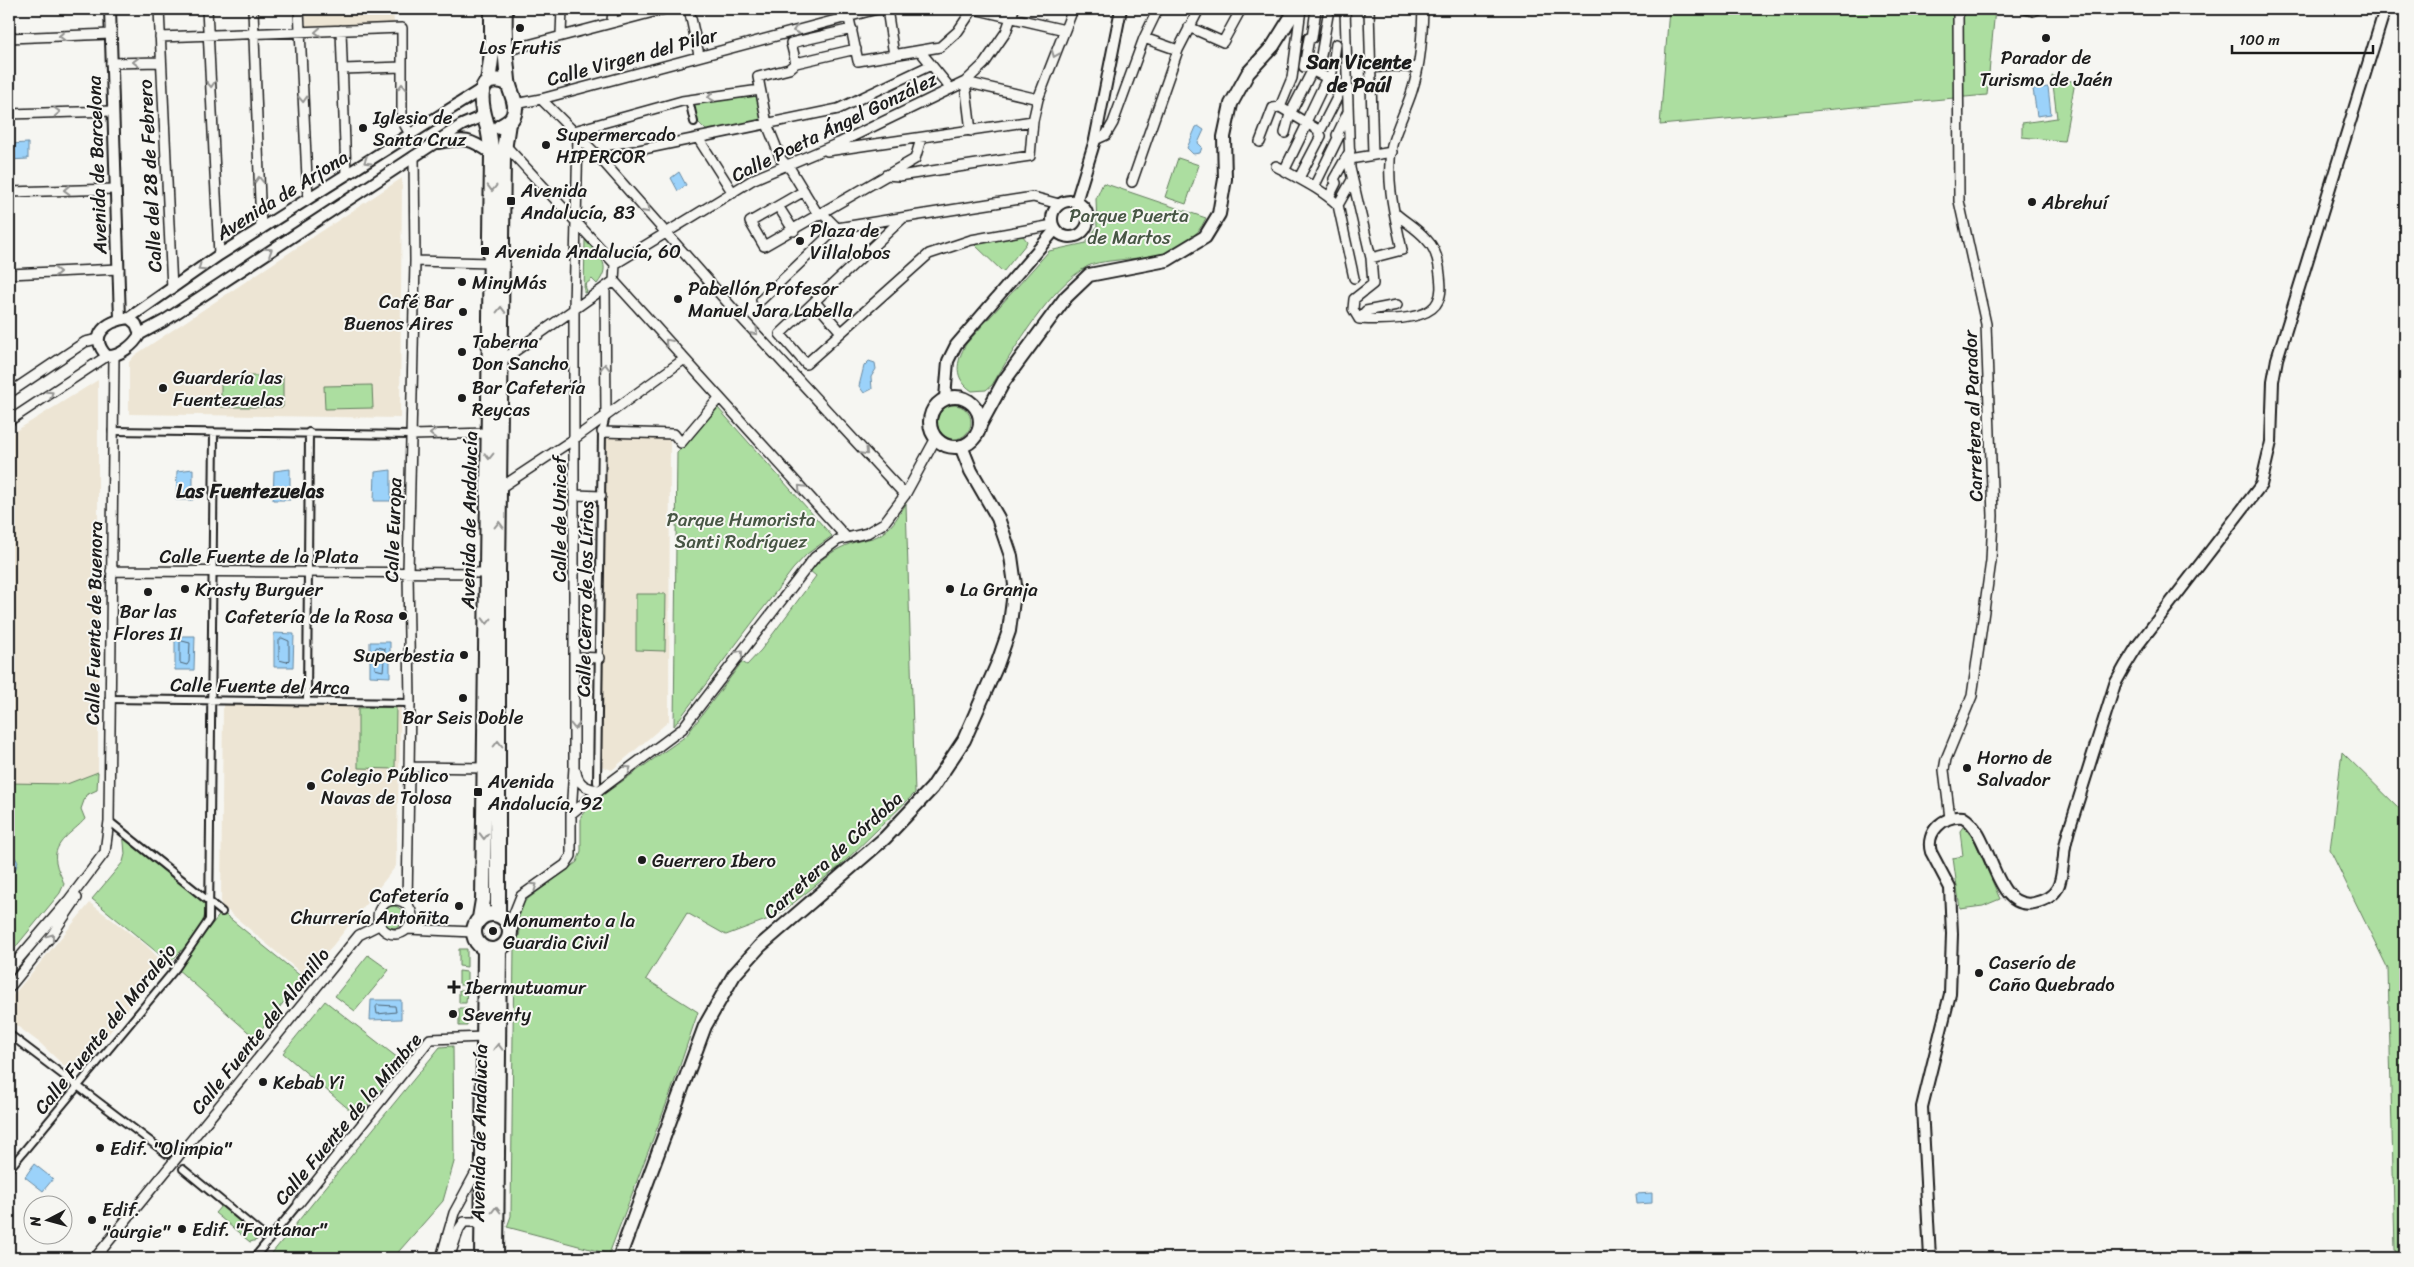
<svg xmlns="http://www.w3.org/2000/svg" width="2414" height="1267" viewBox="0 0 2414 1267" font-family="Sriracha,sans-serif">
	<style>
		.built { fill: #ede5d4 }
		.green { fill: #acdea0; stroke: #647d5e }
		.water { fill: #9bd2fa; stroke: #6889a1 }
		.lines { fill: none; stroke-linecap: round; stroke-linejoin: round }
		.shore { stroke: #4f6575; stroke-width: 1 }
		.pedestrian-casing { stroke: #1c1c1c; stroke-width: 10 }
		.minor-casing { stroke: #1c1c1c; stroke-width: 12 }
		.tertiary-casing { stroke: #1c1c1c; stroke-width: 14 }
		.secondary-casing { stroke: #1c1c1c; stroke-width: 16 }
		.primary-casing { stroke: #1c1c1c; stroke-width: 18 }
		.pedestrian { stroke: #f6f6f2; stroke-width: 6 }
		.minor { stroke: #f6f6f2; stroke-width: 9 }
		.tertiary { stroke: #f6f6f2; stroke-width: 10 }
		.secondary { stroke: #f6f6f2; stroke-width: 12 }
		.primary { stroke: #f6f6f2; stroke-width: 14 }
		.oneway { stroke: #949492 }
		.poi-dot { fill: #1c1c1c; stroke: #f6f6f2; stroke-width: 2 }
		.labels { text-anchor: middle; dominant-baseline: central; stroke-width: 4; stroke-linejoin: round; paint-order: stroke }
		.poi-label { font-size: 19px; fill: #1c1c1c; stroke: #f6f6f2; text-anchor: start }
		.street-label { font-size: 19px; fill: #1c1c1c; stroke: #f6f6f2 }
		.park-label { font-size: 19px; fill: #475644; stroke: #f6f6f2 }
		.neighbourhood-label { font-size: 20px; font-weight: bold; fill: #1c1c1c; stroke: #f6f6f2 }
	</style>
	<rect width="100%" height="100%" fill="#f6f6f2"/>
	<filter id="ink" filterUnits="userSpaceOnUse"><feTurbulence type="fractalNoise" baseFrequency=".02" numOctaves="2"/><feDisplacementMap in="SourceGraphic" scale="10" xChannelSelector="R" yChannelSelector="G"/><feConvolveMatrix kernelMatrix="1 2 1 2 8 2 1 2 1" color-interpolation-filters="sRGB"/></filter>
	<g filter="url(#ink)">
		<path class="built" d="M305 9H393L394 23 306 28Z
			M402 178 400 418 129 414V362L135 355Z
			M98 380V772L67 784H13L9 783V435Z
			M607 437 670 438 669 721 612 770 601 766Z
			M223 703 401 705 396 866 307 978 221 905Z
			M90 903 147 946 164 964 75 1076 40 1043 9 1020V1000Z"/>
		<path class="green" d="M1669 9H1995L1987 95 1660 125Z
			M2052 76 2075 82 2064 141 2022 137V123L2057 118Z
			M757 92 762 117 759 122 706 130 697 121 693 103Z
			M1178 158 1199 165 1186 204 1165 197Z
			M1103 183 1206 218C1187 259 1147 256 1110 261 1103 262 1094 263 1088 266 1050 287 1015 348 992 385L986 390 972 391C953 378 956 362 966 344L1049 251 1086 243 1097 227 1096 199Z
			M1022 235 1027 241 1026 244 1003 272 975 245 977 243Z
			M585 240C599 256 613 264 597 284L592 279 585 285 587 292 584 293Z
			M221 376 236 380 249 376H283V407H221Z
			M372 385 373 408 325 409 324 386Z
			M937 422a17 17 0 1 1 34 0a17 17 0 1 1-34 0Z
			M718 408 832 536 807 554 793 569 674 726 677 453Z
			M906 504 915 793 840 866 787 908 774 917 726 935 687 913 646 979 698 1012 672 1089 609 1254 507 1227 511 1216 514 947C520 937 523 927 515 917L521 904 577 862 581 851V816L593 802 686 736 742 662 747 665 761 650 816 576 810 571C822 558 835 549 852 543 863 539 874 540 884 532 894 525 899 514 906 504Z
			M636 594H666L665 651 636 650Z
			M396 707 395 769 358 768V708Z
			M2342 752 2405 814V1258H2400L2395 1250 2388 969 2330 850Z
			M98 772 97 790 86 795 81 809 85 819C74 832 52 842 56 862 57 870 62 876 64 884L60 893 9 955V783L67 784Z
			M1963 827 1972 835 2000 899 1983 906 1960 909 1953 858 1963 856 1960 831Z
			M123 831 207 898C207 929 189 941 170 963L92 899 123 862 125 854Z
			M382 917a11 11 0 1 1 22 0a11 11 0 1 1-22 0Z
			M222 912 303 978 255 1038 176 968Z
			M459 949H467V967L459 966Z
			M368 955 389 970 355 1011 335 996Z
			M459 971 467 972V985H459Z
			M459 990H467L466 1003H459Z
			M325 1001 403 1062 358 1117 283 1053Z
			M459 1008H467V1026H459Z
			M453 1046 454 1162 443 1201 393 1258H268L440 1047Z
			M222 1205 257 1233V1240L250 1242 215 1213Z"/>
		<path class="water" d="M2048 87 2051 114 2037 116 2033 89Z
			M1198 126 1204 130 1198 143 1202 147 1200 153 1193 154 1187 148 1196 127Z
			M28 143V159L9 160V144Z
			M679 172 686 185 678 191 671 178Z
			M869 361 875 363 876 369 871 377 872 389 864 393 859 386 864 366Z
			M193 469V500H176L177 471Z
			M290 469V500H273L274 471Z
			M391 470V501H374L375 472Z
			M274 633 294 634 293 667H274Z
			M175 636H195L194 670H175Z
			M370 642H390V677L370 676Z
			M9 848 18 862 14 873 9 876Z
			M371 1000H401V1019L370 1020Z
			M34 1164 53 1179 43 1191 25 1177Z
			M1652 1193V1203L1637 1204 1636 1194Z"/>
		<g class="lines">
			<path class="shore" d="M282 638 289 641V660L287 662 279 660V641Z
				M182 641 190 643 189 662 187 665 180 663V643Z
				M377 647 385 649 383 671 375 669V650Z
				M378 1005 395 1006 396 1012 377 1014 376 1007Z"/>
			<defs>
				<path id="pedestrian" d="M689 100 694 122
					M112 431 412 435
					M109 699 410 703
					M307 701 309 432
					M597 782 602 432 606 416
					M109 821 222 912
					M9 1034 167 1154
					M9 1169 176 968 209 920 214 433
					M183 1169 269 1240
					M9 1255 13 1258
					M254 1258 299 1203"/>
				<path id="minor" d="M159 9 172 289
					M207 9 219 255
					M253 9 261 229
					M299 9 308 199
					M689 9 699 55
					M847 9 858 61 940 47 958 31 973 9
					M887 9 894 55
					M974 9 1065 30
					M1345 9 1350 168 1371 258 1373 284 1354 299 1353 309 1359 319C1378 320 1429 322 1438 301 1442 293 1441 284 1440 275 1439 263 1436 249 1427 240 1418 229 1405 222 1395 213
					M1369 9 1373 155
					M2026 9 2033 11 2038 9
					M612 21 613 9
					M1189 27 1223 42 1241 9
					M852 29 791 43 796 63 856 49
					M341 30 346 174
					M561 35 562 9
					M160 37 402 28V120L410 134
					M9 38 111 34
					M1144 38 1178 50
					M505 51 665 9
					M920 51 951 89
					M111 63 161 62
					M796 63 789 69 758 77 767 124 781 159 791 170 819 216
					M1304 67 1309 38H1312L1316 9
					M1370 68 1393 66 1418 68
					M343 69 402 67
					M1313 71 1348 88
					M1318 73 1329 9
					M1331 79 1336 44
					M965 82 1038 99
					M965 82 971 131
					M541 99 600 158 735 311 905 495
					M515 104 541 99 877 9
					M1280 107 1292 78 1301 9
					M9 114 113 111
					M1306 122 1327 78
					M574 131 682 101 760 90
					M1320 131 1343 86
					M1285 133 1290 114 1312 71
					M698 138 733 193
					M1095 140 1106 135 1113 123 1144 38 1158 9
					M1260 142 1273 108 1280 107 1320 131 1319 134 1321 136 1299 178
					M505 145 615 264
					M827 151 1033 121
					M600 158 838 109 931 65
					M1350 159 1392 152
					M1276 166C1297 178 1320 188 1338 205
					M1284 171 1307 124
					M886 175 899 176 1030 156 1033 121 1038 99 1073 9
					M1352 180 1338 205 1354 278
					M1132 182 1178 50 1199 9
					M1314 187 1339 136 1337 135 1348 112
					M804 191 750 222 764 246 915 159 921 139
					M9 192 116 189
					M1329 197 1336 183 1334 179 1350 151
					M778 206 794 231
					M823 214 837 228 1033 197 1059 204
					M903 218 780 334 806 364 929 254 971 240 1053 225
					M1371 258 1402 250C1395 217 1385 179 1392 145 1397 126 1406 110 1412 91 1421 64 1422 37 1423 9
					M415 261 491 263
					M615 264 754 179 839 143 965 82 984 64 1006 32 1014 9
					M615 264 614 281 846 537
					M9 274 119 269
					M605 287 606 416
					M761 300 837 228
					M815 302 841 332
					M1359 319 1366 311 1397 305
					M501 361 614 281
					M9 393 85 342 97 339
					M9 421 107 356
					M602 432 674 434 681 443 719 398
					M412 435 489 433
					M500 488 574 439 683 360
					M576 495 601 496
					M111 571 490 573
					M575 657 600 658
					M409 767 485 768
					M576 772C578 785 587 789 600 790
					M571 814 574 767V307L578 135
					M1950 818 1944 770 1946 759 1972 696 1991 561 1993 516 1986 324 1959 201 1958 9
					M378 917a17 17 0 1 1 34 0a17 17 0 1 1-34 0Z
					M407 905 410 703 408 572 415 261 414 156
					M509 926 521 896 565 865 571 856V814L600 790 682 729 815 557 838 540 867 533 884 523 905 495 936 438
					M408 929 473 932
					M9 970 68 901 105 852 109 821 114 356
					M9 988 52 935 77 898
					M299 1203 430 1039 485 1037
					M95 1258 359 935 379 925
					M441 1258 454 1213 481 1163
					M449 1258 459 1229 464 1222H482"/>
				<path id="tertiary" d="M110 9 120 319
					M438 143C465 138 470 138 492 154
					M1052 219a18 18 0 1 1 36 0a18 18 0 1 1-36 0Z
					M1076 202 1095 140 1121 9
					M129 318 219 255 482 89
					M129 318 136 324 140 334C134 345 119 357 107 356 87 335 107 321 129 318Z
					M140 334 164 321 462 125 483 116
					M945 398 948 361 956 345 1055 230
					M1930 1258 1922 1107 1950 994 1952 934 1950 888 1931 852C1925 832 1944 815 1963 817 1993 834 1993 912 2034 903 2062 897 2061 880 2064 856 2064 847 2067 838 2069 830L2115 684 2125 666 2138 645 2261 485 2271 442 2273 381 2277 359 2385 9"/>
				<path id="secondary" d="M930 422a25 25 0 1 1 50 0a25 25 0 1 1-50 0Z
					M980 425 1004 381 1066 297 1089 275 1167 260 1205 237 1219 214 1225 179 1224 137 1231 104 1248 73 1273 46 1296 9
					M619 1258 705 1026 734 975 760 946 885 838 932 788 964 740 997 665 1009 631 1015 585 1011 556 998 518 971 471 961 446"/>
				<path id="primary" d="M488 82 492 52V9
					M500 127C506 124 512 121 514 114 518 101 509 92 508 80 505 56 504 33 505 9
					M474 932a18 18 0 1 1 36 0a18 18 0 1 1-36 0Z
					M498 915V573L503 157 508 123
					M480 918 483 900 492 154C490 144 490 132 486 122 480 102 475 71 508 83
					M482 1258 485 949
					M496 1258 499 949"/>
			</defs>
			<use href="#pedestrian" class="pedestrian-casing"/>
			<use href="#minor" class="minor-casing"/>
			<use href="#tertiary" class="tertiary-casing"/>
			<use href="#secondary" class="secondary-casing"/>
			<use href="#primary" class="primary-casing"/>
			<use href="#pedestrian" class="pedestrian"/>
			<use href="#minor" class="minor"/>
			<use href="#tertiary" class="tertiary"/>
			<use href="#secondary" class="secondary"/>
			<use href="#primary" class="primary"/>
		</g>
		<defs><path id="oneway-chevron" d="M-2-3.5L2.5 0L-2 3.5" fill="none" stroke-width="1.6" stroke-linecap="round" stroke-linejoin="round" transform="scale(1.25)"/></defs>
		<g class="oneway">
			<use href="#oneway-chevron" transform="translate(796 30) rotate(165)"/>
			<use href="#oneway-chevron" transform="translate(318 32) rotate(176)"/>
			<use href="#oneway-chevron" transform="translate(62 36) rotate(178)"/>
			<use href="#oneway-chevron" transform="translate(1055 54) rotate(112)"/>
			<use href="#oneway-chevron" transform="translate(136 62) rotate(180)"/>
			<use href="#oneway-chevron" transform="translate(211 84) rotate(87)"/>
			<use href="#oneway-chevron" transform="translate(402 87) rotate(-91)"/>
			<use href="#oneway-chevron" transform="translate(711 97) rotate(172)"/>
			<use href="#oneway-chevron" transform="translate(303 99) rotate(87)"/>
			<use href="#oneway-chevron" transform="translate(57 112) rotate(-2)"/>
			<use href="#oneway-chevron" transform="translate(367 161) rotate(148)"/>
			<use href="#oneway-chevron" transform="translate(259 180) rotate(-92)"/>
			<use href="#oneway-chevron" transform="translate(492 188) rotate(91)"/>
			<use href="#oneway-chevron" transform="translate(67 190) rotate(178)"/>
			<use href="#oneway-chevron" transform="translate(647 210) rotate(48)"/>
			<use href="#oneway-chevron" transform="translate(269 251) rotate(-33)"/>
			<use href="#oneway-chevron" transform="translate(201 268) rotate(145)"/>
			<use href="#oneway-chevron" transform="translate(57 272) rotate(-2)"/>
			<use href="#oneway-chevron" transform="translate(501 310) rotate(-89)"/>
			<use href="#oneway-chevron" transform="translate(755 332) rotate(47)"/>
			<use href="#oneway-chevron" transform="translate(668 342) rotate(-131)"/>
			<use href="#oneway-chevron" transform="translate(605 367) rotate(-90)"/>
			<use href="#oneway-chevron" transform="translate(50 394) rotate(-33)"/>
			<use href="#oneway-chevron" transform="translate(433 434) rotate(179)"/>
			<use href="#oneway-chevron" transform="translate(865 452) rotate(47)"/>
			<use href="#oneway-chevron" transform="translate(489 456) rotate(91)"/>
			<use href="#oneway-chevron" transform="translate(801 488) rotate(-133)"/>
			<use href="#oneway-chevron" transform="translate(499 525) rotate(-89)"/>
			<use href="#oneway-chevron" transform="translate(487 621) rotate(91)"/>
			<use href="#oneway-chevron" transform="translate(740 653) rotate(-52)"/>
			<use href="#oneway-chevron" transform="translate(575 726) rotate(90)"/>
			<use href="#oneway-chevron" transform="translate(498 744) rotate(-90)"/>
			<use href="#oneway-chevron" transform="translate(628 769) rotate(-36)"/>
			<use href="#oneway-chevron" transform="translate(484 836) rotate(91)"/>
			<use href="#oneway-chevron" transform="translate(534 886) rotate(-35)"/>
			<use href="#oneway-chevron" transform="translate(51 937) rotate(-53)"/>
			<use href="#oneway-chevron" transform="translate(498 1047) rotate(-89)"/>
			<use href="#oneway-chevron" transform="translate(496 1210) rotate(-90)"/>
		</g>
	</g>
	<g class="poi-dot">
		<circle cx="520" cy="28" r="5"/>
		<circle cx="2046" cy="38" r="5"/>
		<circle cx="363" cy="128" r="5"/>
		<circle cx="546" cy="145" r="5"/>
		<rect x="506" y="196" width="10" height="10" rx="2.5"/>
		<circle cx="2032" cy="202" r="5"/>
		<circle cx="800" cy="241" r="5"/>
		<rect x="480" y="246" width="10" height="10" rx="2.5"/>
		<circle cx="462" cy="282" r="5"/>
		<circle cx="678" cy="299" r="5"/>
		<circle cx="463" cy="312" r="5"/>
		<circle cx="462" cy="352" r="5"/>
		<circle cx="163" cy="388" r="5"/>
		<circle cx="462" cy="398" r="5"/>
		<circle cx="185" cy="589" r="5"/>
		<circle cx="950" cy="589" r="5"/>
		<circle cx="148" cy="592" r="5"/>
		<circle cx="403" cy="616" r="5"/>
		<circle cx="464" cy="655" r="5"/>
		<circle cx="463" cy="698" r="5"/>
		<circle cx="1967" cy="768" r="5"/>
		<circle cx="311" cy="786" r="5"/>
		<rect x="473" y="787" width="10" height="10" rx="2.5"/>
		<circle cx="642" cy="860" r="5"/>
		<circle cx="459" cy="906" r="5"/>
		<circle cx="493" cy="931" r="5"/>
		<circle cx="1979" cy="973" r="5"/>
		<path d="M451.5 979.5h5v5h5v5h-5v5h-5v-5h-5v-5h5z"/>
		<circle cx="453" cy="1014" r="5"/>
		<circle cx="263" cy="1082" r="5"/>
		<circle cx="100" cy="1148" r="5"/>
		<circle cx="92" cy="1220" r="5"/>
		<circle cx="182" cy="1229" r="5"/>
	</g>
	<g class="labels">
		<g class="poi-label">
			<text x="520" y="47" text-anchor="middle">Los Frutis</text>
			<text x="2046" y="57" text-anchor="middle">Parador de<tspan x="2046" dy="22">Turismo de Jaén</tspan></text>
			<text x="373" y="117">Iglesia de<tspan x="373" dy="22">Santa Cruz</tspan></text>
			<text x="556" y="134">Supermercado<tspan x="556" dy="22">HIPERCOR</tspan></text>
			<text x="521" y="190">Avenida<tspan x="521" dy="22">Andalucía, 83</tspan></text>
			<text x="2042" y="202">Abrehuí</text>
			<text x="810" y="230">Plaza de<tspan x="810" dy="22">Villalobos</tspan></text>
			<text x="495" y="251">Avenida Andalucía, 60</text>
			<text x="472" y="282">MinyMás</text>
			<text x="688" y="288">Pabellón Profesor<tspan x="688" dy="22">Manuel Jara Labella</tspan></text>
			<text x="453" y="301" text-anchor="end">Café Bar<tspan x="453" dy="22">Buenos Aires</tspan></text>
			<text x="472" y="341">Taberna<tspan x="472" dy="22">Don Sancho</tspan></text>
			<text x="173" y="377">Guardería las<tspan x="173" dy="22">Fuentezuelas</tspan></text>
			<text x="472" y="387">Bar Cafetería<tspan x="472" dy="22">Reycas</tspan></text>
			<text x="195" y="589">Krasty Burguer</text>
			<text x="960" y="589">La Granja</text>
			<text x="148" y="611" text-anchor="middle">Bar las<tspan x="148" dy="22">Flores II</tspan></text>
			<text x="393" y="616" text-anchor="end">Cafetería de la Rosa</text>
			<text x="454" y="655" text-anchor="end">Superbestia</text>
			<text x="463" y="717" text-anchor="middle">Bar Seis Doble</text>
			<text x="1977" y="757">Horno de<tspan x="1977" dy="22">Salvador</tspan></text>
			<text x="321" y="775">Colegio Público<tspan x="321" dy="22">Navas de Tolosa</tspan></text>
			<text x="488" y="781">Avenida<tspan x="488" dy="22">Andalucía, 92</tspan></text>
			<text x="652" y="860">Guerrero Ibero</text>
			<text x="449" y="895" text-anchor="end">Cafetería<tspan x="449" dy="22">Churrería Antoñita</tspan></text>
			<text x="503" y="920">Monumento a la<tspan x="503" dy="22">Guardia Civil</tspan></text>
			<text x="1989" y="962">Caserío de<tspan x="1989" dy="22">Caño Quebrado</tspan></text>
			<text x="465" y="987">Ibermutuamur</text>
			<text x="463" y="1014">Seventy</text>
			<text x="273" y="1082">Kebab Yi</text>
			<text x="110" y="1148">Edif. "Olimpia"</text>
			<text x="102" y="1209">Edif.<tspan x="102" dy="22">"aurgie"</tspan></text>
			<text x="192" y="1229">Edif. "Fontanar"</text>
		</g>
		<g class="street-label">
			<text transform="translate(632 57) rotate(-15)">Calle Virgen del Pilar</text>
			<text transform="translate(834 127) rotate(-26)">Calle Poeta Ángel González</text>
			<text transform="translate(97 165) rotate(-92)">Avenida de Barcelona</text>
			<text transform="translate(150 176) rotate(-93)">Calle del 28 de Febrero</text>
			<text transform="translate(282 195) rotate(-32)">Avenida de Arjona</text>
			<text transform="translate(1973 416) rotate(-92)">Carretera al Parador</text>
			<text transform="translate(559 519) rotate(-90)">Calle de Unicef</text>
			<text transform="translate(469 520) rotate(-89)">Avenida de Andalucía</text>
			<text transform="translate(393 530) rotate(-88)">Calle Europa</text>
			<text x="259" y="556">Calle Fuente de la Plata</text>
			<text transform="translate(585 599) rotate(-89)">Calle Cerro de los Lírios</text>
			<text transform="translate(94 623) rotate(-89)">Calle Fuente de Buenora</text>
			<text transform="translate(260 686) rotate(1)">Calle Fuente del Arca</text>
			<text transform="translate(833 855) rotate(-42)">Carretera de Córdoba</text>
			<text transform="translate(105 1029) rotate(-51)">Calle Fuente del Moralejo</text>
			<text transform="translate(260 1031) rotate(-51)">Calle Fuente del Alamillo</text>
			<text transform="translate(348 1119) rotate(-50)">Calle Fuente de la Mimbre</text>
			<text transform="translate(479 1133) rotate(-89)">Avenida de Andalucía</text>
		</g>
		<g class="park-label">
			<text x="1129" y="215">Parque Puerta<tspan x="1129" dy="22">de Martos</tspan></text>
			<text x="741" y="519">Parque Humorista<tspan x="741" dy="22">Santi Rodríguez</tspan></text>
		</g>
		<g class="neighbourhood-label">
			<text x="1359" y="62">San Vicente<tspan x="1359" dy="23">de Paúl</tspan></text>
			<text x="250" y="491">Las Fuentezuelas</text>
		</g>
	</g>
	<rect width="2414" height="1267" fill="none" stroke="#f6f6f2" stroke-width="30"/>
	<rect x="15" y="15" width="2384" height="1237" fill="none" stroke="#1c1c1c" stroke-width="2" filter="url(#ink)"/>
	<g transform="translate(48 1220) rotate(264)"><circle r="24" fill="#f6f6f2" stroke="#9f9f9c"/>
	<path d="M0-4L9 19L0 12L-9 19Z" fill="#1c1c1c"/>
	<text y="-8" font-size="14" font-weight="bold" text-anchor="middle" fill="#1c1c1c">N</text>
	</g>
	<path d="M2232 45v8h141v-8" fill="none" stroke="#1c1c1c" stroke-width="2.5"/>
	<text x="2239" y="45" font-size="15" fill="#1c1c1c" stroke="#f6f6f2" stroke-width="4" paint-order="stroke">100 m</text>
</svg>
